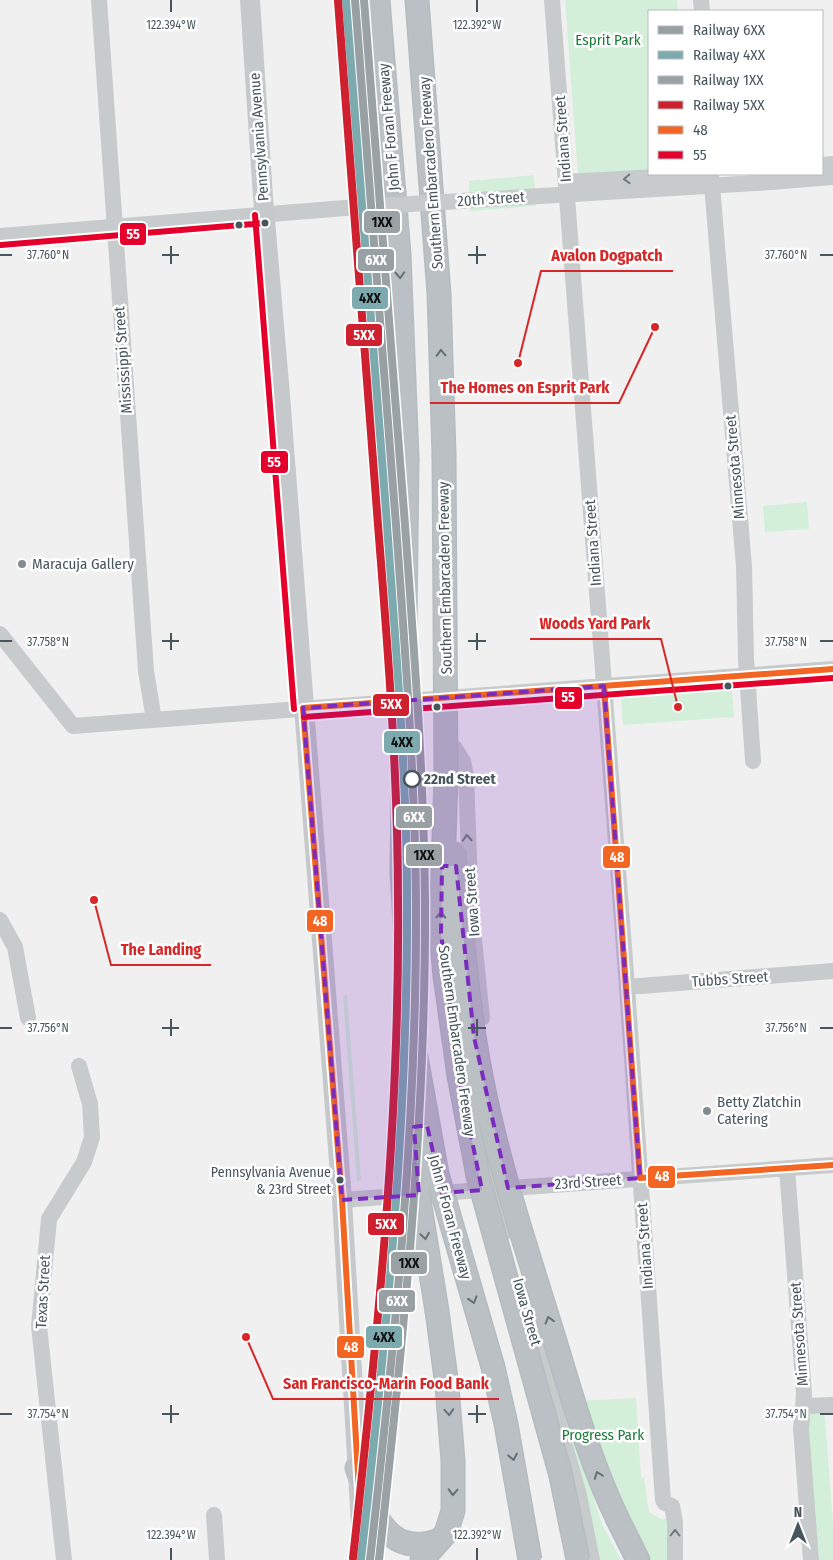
<svg xmlns="http://www.w3.org/2000/svg" width="833" height="1560" viewBox="0 0 833 1560" font-family="'Fira Sans Condensed',sans-serif">
	<style>
		.green { fill: #d4efd9 }
		.lines { fill: none; stroke-linecap: round; stroke-linejoin: round }
		.highway-casing { stroke: #b5bcbf; stroke-width: 25 }
		.minor { stroke: #c7cbcc; stroke-width: 16 }
		.major { stroke: #c5c9cb; stroke-width: 20 }
		.highway { stroke: #bac0c4; stroke-width: 22 }
		.highway-bridge-casing { stroke: #b5bcbf; stroke-width: 25; stroke-linecap: butt }
		.minor-bridge { stroke: #c7cbcc; stroke-width: 16 }
		.highway-bridge { stroke: #bac0c4; stroke-width: 22 }
		.bus-1-casing { stroke: #fff; stroke-width: 10 }
		.bus-2-casing { stroke: #fff; stroke-width: 10 }
		.bus-1 { stroke: #f26522; stroke-width: 6 }
		.bus-2 { stroke: #e4002b; stroke-width: 6 }
		.rail-1-casing { stroke: #fff; stroke-width: 11 }
		.rail-2-casing { stroke: #fff; stroke-width: 11 }
		.rail-3-casing { stroke: #fff; stroke-width: 11 }
		.rail-4-casing { stroke: #fff; stroke-width: 11 }
		.rail-1 { stroke: #99a0a4; stroke-width: 8 }
		.rail-2 { stroke: #7caaaf; stroke-width: 8 }
		.rail-3 { stroke: #9aa2a5; stroke-width: 8 }
		.rail-4 { stroke: #ce202f; stroke-width: 8 }
		.oneway { stroke: #6d797e }
		.oneway2 { stroke: #647076 }
		.marked { fill: #7b2cbf; fill-opacity: 0.2; stroke: #7b2cbf; stroke-width: 4; stroke-dasharray: 10 6; stroke-linejoin: round }
		.ticks { fill: none; stroke: #47565c; stroke-width: 2 }
		.bus-dot { fill: #47565c; stroke: #fff; stroke-width: 2 }
		.poi-dot { fill: #828c90; stroke: #fff; stroke-width: 2 }
		.stop-dot { fill: #fff; stroke: #47565c; stroke-width: 2.5 }
		.labels { text-anchor: middle; dominant-baseline: central; stroke-width: 5; stroke-linejoin: round; paint-order: stroke }
		.bus-label { font-size: 14px; fill: #47565c; stroke: #fff; text-anchor: end }
		.park-label { font-size: 15px; fill: #197c37; stroke: #fff }
		.street-label { font-size: 15px; fill: #47565c; stroke: #fff }
		.poi-label { font-size: 15px; fill: #47565c; stroke: #fff; text-anchor: start }
		.stop-label { font-size: 15px; font-weight: bold; fill: #47565c; stroke: #fff; text-anchor: start }
		.ticks-label { font-size: 12px; text-anchor: middle; fill: #47565c; stroke: #fff; stroke-width: 5; stroke-linejoin: round; paint-order: stroke }
		.leader { fill: none; stroke: #d62828; stroke-width: 2 }
		.callout-dot { fill: #d62828; stroke: #fff; stroke-width: 2 }
		.callout-label { font-size: 16px; text-anchor: middle; font-weight: bold; fill: #d62828; stroke: #fff; stroke-width: 5; stroke-linejoin: round; paint-order: stroke }
		.line-badge { stroke: #fff; stroke-width: 2 }
		.badge-label { font-size: 14px; text-anchor: middle; font-weight: bold; fill: #fff }
		.pale-badge-label { font-size: 14px; text-anchor: middle; font-weight: bold; fill: #111 }
	</style>
	<rect width="100%" height="100%" fill="#f0f0f0"/>
	<path class="green" d="M342 0H359L381 196 363 197Z
		M565 0H677L678 11H649V172L578 176Z
		M534 175 536 206 470 211 469 181Z
		M807 502 809 529 765 532 763 506Z
		M732 690 734 717 623 725 621 698Z
		M347 995 361 1180 357 1181 343 996Z
		M636 1398 641 1477 644 1478 649 1512 661 1519H668V1560H647L610 1485 593 1497 602 1524 621 1560H592L557 1402Z
		M824 1407 833 1522V1560H816L807 1417 816 1408Z"/>
	<g class="lines">
		<defs>
			<path id="highway" d="M378 0 399 254 407 458
				M417 0 439 294 444 455
				M357 1468C371 1507 384 1560 440 1540
				M618 1520 638 1560
				M422 1560 446 1533 453 1511V1461L447 1386 437 1311"/>
		</defs>
		<use href="#highway" class="highway-casing"/>
		<path class="minor" d="M99 0 146 671 154 720
			M552 0 627 987 663 1500 665 1503 672 1506 675 1522V1560
			M701 0 702 11
			M822 165 833 164
			M711 174 744 566 746 659 753 761
			M566 182 711 174
			M771 182 833 177
			M0 236 345 208
			M0 634 73 726 833 669
			M454 747 463 761 466 776 471 910 482 1018
			M0 920 15 947 28 1018
			M627 987 833 971
			M488 1146 493 1189 505 1232
			M787 1168 804 1394 801 1429 811 1560
			M342 1200 833 1165
			M532 1330 579 1495 592 1560
			M804 1406 833 1405
			M214 1515 217 1560
			M64 1560 39 1326 49 1219 84 1162 92 1137 90 1104 79 1066"/>
		<path class="major" d="M250 0 263 197 280 395 342 1200 363 1560"/>
		<use href="#highway" class="highway"/>
		<defs>
			<path id="highway-bridge" d="M444 455 446 777 441 933 445 976 459 1076 478 1176 561 1476 578 1560
				M407 458 402 871 411 1029 437 1174 493 1367 506 1424 530 1560
				M454 852C462 928 467 1006 482 1081 499 1168 528 1253 554 1338 573 1400 590 1462 618 1520
				M413 1117 419 1200 437 1311"/>
		</defs>
		<use href="#highway-bridge" class="highway-bridge-casing"/>
		<path class="minor-bridge" d="M345 208 771 182"/>
		<use href="#highway-bridge" class="highway-bridge"/>
		<defs>
			<path id="bus-1" d="M604 686 640 1178 833 1165
				M303 708 342 1200 363 1560
				M303 708 833 669"/>
			<path id="bus-2" d="M255 215 294 709
				M1 245 265 223
				M304 717 833 678"/>
		</defs>
		<use href="#bus-1" class="bus-1-casing"/>
		<use href="#bus-2" class="bus-2-casing"/>
		<use href="#bus-1" class="bus-1"/>
		<use href="#bus-2" class="bus-2"/>
		<defs>
			<path id="rail-1" d="M355 0C369 175 383 350 396 525 405 650 415 776 416 902 417 1122 395 1341 370 1560"/>
			<path id="rail-2" d="M346 1C360 175 374 350 387 525 396 650 407 776 407 901 408 1121 386 1341 361 1559"/>
			<path id="rail-3" d="M364 0C378 175 392 350 405 525 414 650 424 776 425 902 426 1122 403 1341 379 1560"/>
			<path id="rail-4" d="M338 1C351 176 366 351 378 525 388 650 398 776 398 901 400 1121 377 1340 353 1558"/>
		</defs>
		<use href="#rail-1" class="rail-1-casing"/>
		<use href="#rail-2" class="rail-2-casing"/>
		<use href="#rail-3" class="rail-3-casing"/>
		<use href="#rail-4" class="rail-4-casing"/>
		<use href="#rail-1" class="rail-1"/>
		<use href="#rail-2" class="rail-2"/>
		<use href="#rail-3" class="rail-3"/>
		<use href="#rail-4" class="rail-4"/>
	</g>
	<defs><path id="oneway-chevron" d="M-2-3.5L2.5 0L-2 3.5" fill="none" stroke-width="1.6" stroke-linecap="round" stroke-linejoin="round" transform="scale(1.25)"/></defs>
	<g class="oneway">
		<use href="#oneway-chevron" transform="translate(627 179) rotate(177)"/>
		<use href="#oneway-chevron" transform="translate(467 838) rotate(-93)"/>
		<use href="#oneway-chevron" transform="translate(675 1533) rotate(-90)"/>
	</g>
	<g class="oneway2">
		<use href="#oneway-chevron" transform="translate(400 275) rotate(87)"/>
		<use href="#oneway-chevron" transform="translate(441 353) rotate(-92)"/>
		<use href="#oneway-chevron" transform="translate(441 915) rotate(-89)"/>
		<use href="#oneway-chevron" transform="translate(425 1236) rotate(81)"/>
		<use href="#oneway-chevron" transform="translate(473 1300) rotate(73)"/>
		<use href="#oneway-chevron" transform="translate(549 1320) rotate(-107)"/>
		<use href="#oneway-chevron" transform="translate(449 1412) rotate(86)"/>
		<use href="#oneway-chevron" transform="translate(513 1457) rotate(79)"/>
		<use href="#oneway-chevron" transform="translate(598 1475) rotate(-111)"/>
		<use href="#oneway-chevron" transform="translate(453 1492) rotate(91)"/>
	</g>
	<path class="marked" d="M604 686 640 1178 508 1188 474 1037 456 866H442L441 933 459 1076 482 1190 442 1193 427 1125 414 1127 419 1195 342 1200 303 708Z"/>
	<path class="ticks" d="M171 0V12M477 0V12M171 246V264M477 246V264M0 255H12M162 255H179M468 255H486M820 255H833M171 633V650M477 633V650M0 641H12M162 641H179M468 641H486M820 641H833M171 1019V1036M477 1019V1036M0 1028H12M162 1028H179M468 1028H486M820 1028H833M171 1405V1423M477 1405V1423M0 1414H12M162 1414H179M468 1414H486M820 1414H833M171 1548V1560M477 1548V1560"/>
	<g class="bus-dot">
		<circle cx="265" cy="223" r="4.5"/>
		<circle cx="239" cy="225" r="4.5"/>
		<circle cx="728" cy="686" r="4.5"/>
		<circle cx="437" cy="707" r="4.5"/>
		<circle cx="340" cy="1180" r="4.5"/>
	</g>
	<g class="poi-dot">
		<circle cx="22" cy="564" r="5"/>
		<circle cx="707" cy="1111" r="5"/>
	</g>
	<circle class="stop-dot" cx="412" cy="779" r="8"/>
	<g class="labels">
		<g class="bus-label">
			<text x="331" y="1172">Pennsylvania Avenue<tspan x="331" dy="17">&amp; 23rd Street</tspan></text>
		</g>
		<g class="park-label">
			<text x="608" y="40">Esprit Park</text>
			<text x="603" y="1435">Progress Park</text>
		</g>
		<g class="street-label">
			<text transform="translate(389 127) rotate(-95)">John F Foran Freeway</text>
			<text transform="translate(259 137) rotate(-94)">Pennsylvania Avenue</text>
			<text transform="translate(563 139) rotate(-94)">Indiana Street</text>
			<text transform="translate(431 173) rotate(-94)">Southern Embarcadero Freeway</text>
			<text transform="translate(491 199) rotate(-4)">20th Street</text>
			<text transform="translate(123 360) rotate(-94)">Mississippi Street</text>
			<text transform="translate(735 467) rotate(-95)">Minnesota Street</text>
			<text transform="translate(593 543) rotate(-94)">Indiana Street</text>
			<text transform="translate(445 578) rotate(-91)">Southern Embarcadero Freeway</text>
			<text transform="translate(472 902) rotate(-94)">Iowa Street</text>
			<text transform="translate(730 979) rotate(-4)">Tubbs Street</text>
			<text transform="translate(457 1041) rotate(82)">Southern Embarcadero Freeway</text>
			<text transform="translate(588 1182) rotate(-4)">23rd Street</text>
			<text transform="translate(450 1217) rotate(75)">John F Foran Freeway</text>
			<text transform="translate(645 1246) rotate(-94)">Indiana Street</text>
			<text transform="translate(43 1292) rotate(-87)">Texas Street</text>
			<text transform="translate(527 1312) rotate(74)">Iowa Street</text>
			<text transform="translate(799 1334) rotate(-94)">Minnesota Street</text>
		</g>
		<g class="poi-label">
			<text x="32" y="564">Maracuja Gallery</text>
			<text x="717" y="1102">Betty Zlatchin<tspan x="717" dy="17">Catering</tspan></text>
		</g>
		<g class="stop-label">
			<text x="424" y="779">22nd Street</text>
		</g>
	</g>
	<g class="ticks-label">
		<text x="171" y="29">122.394°W</text>
		<text x="477" y="29">122.392°W</text>
		<text x="48" y="259">37.760°N</text>
		<text x="786" y="259">37.760°N</text>
		<text x="48" y="646">37.758°N</text>
		<text x="786" y="646">37.758°N</text>
		<text x="48" y="1032">37.756°N</text>
		<text x="786" y="1032">37.756°N</text>
		<text x="48" y="1418">37.754°N</text>
		<text x="786" y="1418">37.754°N</text>
		<text x="171" y="1539">122.394°W</text>
		<text x="477" y="1539">122.392°W</text>
	</g>
	<path class="leader" d="M518 363L541 271H673M655 327L619 403H430M678 707L661 639H530M94 900L111 965H211M246 1337L273 1399H499"/>
	<g class="callout-dot">
		<circle cx="518" cy="363" r="5"/>
		<circle cx="655" cy="327" r="5"/>
		<circle cx="678" cy="707" r="5"/>
		<circle cx="94" cy="900" r="5"/>
		<circle cx="246" cy="1337" r="5"/>
	</g>
	<g class="callout-label">
		<text x="607" y="261">Avalon Dogpatch</text>
		<text x="525" y="393">The Homes on Esprit Park</text>
		<text x="595" y="629">Woods Yard Park</text>
		<text x="161" y="955">The Landing</text>
		<text x="386" y="1389">San Francisco-Marin Food Bank</text>
	</g>
	<g class="line-badge">
		<rect x="363" y="210" width="38" height="24" rx="5" fill="#9aa2a5"/>
		<rect x="119" y="222" width="28" height="24" rx="5" fill="#e4002b"/>
		<rect x="357" y="248" width="38" height="24" rx="5" fill="#99a0a4"/>
		<rect x="351" y="286" width="38" height="24" rx="5" fill="#7caaaf"/>
		<rect x="345" y="323" width="38" height="24" rx="5" fill="#ce202f"/>
		<rect x="260" y="450" width="29" height="24" rx="5" fill="#e4002b"/>
		<rect x="554" y="686" width="29" height="24" rx="5" fill="#e4002b"/>
		<rect x="372" y="693" width="38" height="24" rx="5" fill="#ce202f"/>
		<rect x="383" y="730" width="38" height="24" rx="5" fill="#7caaaf"/>
		<rect x="395" y="805" width="38" height="24" rx="5" fill="#99a0a4"/>
		<rect x="405" y="843" width="38" height="24" rx="5" fill="#9aa2a5"/>
		<rect x="602" y="845" width="29" height="24" rx="5" fill="#f26522"/>
		<rect x="306" y="909" width="28" height="24" rx="5" fill="#f26522"/>
		<rect x="647" y="1165" width="29" height="24" rx="5" fill="#f26522"/>
		<rect x="367" y="1212" width="38" height="24" rx="5" fill="#ce202f"/>
		<rect x="390" y="1251" width="38" height="24" rx="5" fill="#9aa2a5"/>
		<rect x="378" y="1289" width="38" height="24" rx="5" fill="#99a0a4"/>
		<rect x="365" y="1325" width="38" height="24" rx="5" fill="#7caaaf"/>
		<rect x="336" y="1335" width="29" height="24" rx="5" fill="#f26522"/>
	</g>
	<g class="badge-label">
		<text x="133" y="239">55</text>
		<text x="376" y="265">6XX</text>
		<text x="364" y="340">5XX</text>
		<text x="274" y="467">55</text>
		<text x="568" y="702">55</text>
		<text x="391" y="709">5XX</text>
		<text x="414" y="822">6XX</text>
		<text x="617" y="862">48</text>
		<text x="320" y="926">48</text>
		<text x="662" y="1181">48</text>
		<text x="386" y="1229">5XX</text>
		<text x="397" y="1306">6XX</text>
		<text x="351" y="1352">48</text>
	</g>
	<g class="pale-badge-label">
		<text x="382" y="227">1XX</text>
		<text x="370" y="303">4XX</text>
		<text x="402" y="747">4XX</text>
		<text x="424" y="860">1XX</text>
		<text x="409" y="1268">1XX</text>
		<text x="384" y="1342">4XX</text>
	</g>
	<rect x="648" y="10" width="175" height="165" fill="#ffffff" stroke="#b5bbbe"/>
	<rect x="658" y="26" width="25" height="8" fill="#99a0a4" stroke="#b5bbbe"/>
	<text x="693" y="35" font-size="15" fill="#47565c">Railway 6XX</text>
	<rect x="658" y="51" width="25" height="8" fill="#7caaaf" stroke="#b5bbbe"/>
	<text x="693" y="60" font-size="15" fill="#47565c">Railway 4XX</text>
	<rect x="658" y="76" width="25" height="8" fill="#9aa2a5" stroke="#b5bbbe"/>
	<text x="693" y="85" font-size="15" fill="#47565c">Railway 1XX</text>
	<rect x="658" y="101" width="25" height="8" fill="#ce202f" stroke="#b5bbbe"/>
	<text x="693" y="110" font-size="15" fill="#47565c">Railway 5XX</text>
	<rect x="658" y="126" width="25" height="8" fill="#f26522" stroke="#b5bbbe"/>
	<text x="693" y="135" font-size="15" fill="#47565c">48</text>
	<rect x="658" y="151" width="25" height="8" fill="#e4002b" stroke="#b5bbbe"/>
	<text x="693" y="160" font-size="15" fill="#47565c">55</text>
	<g transform="translate(798 1525)" stroke="#ffffff" stroke-width="4" paint-order="stroke">
	<path d="M0-4L9 19L0 12L-9 19Z" fill="#47565c"/>
	<text y="-8" font-size="14" font-weight="bold" text-anchor="middle" fill="#47565c">N</text>
	</g>
</svg>
